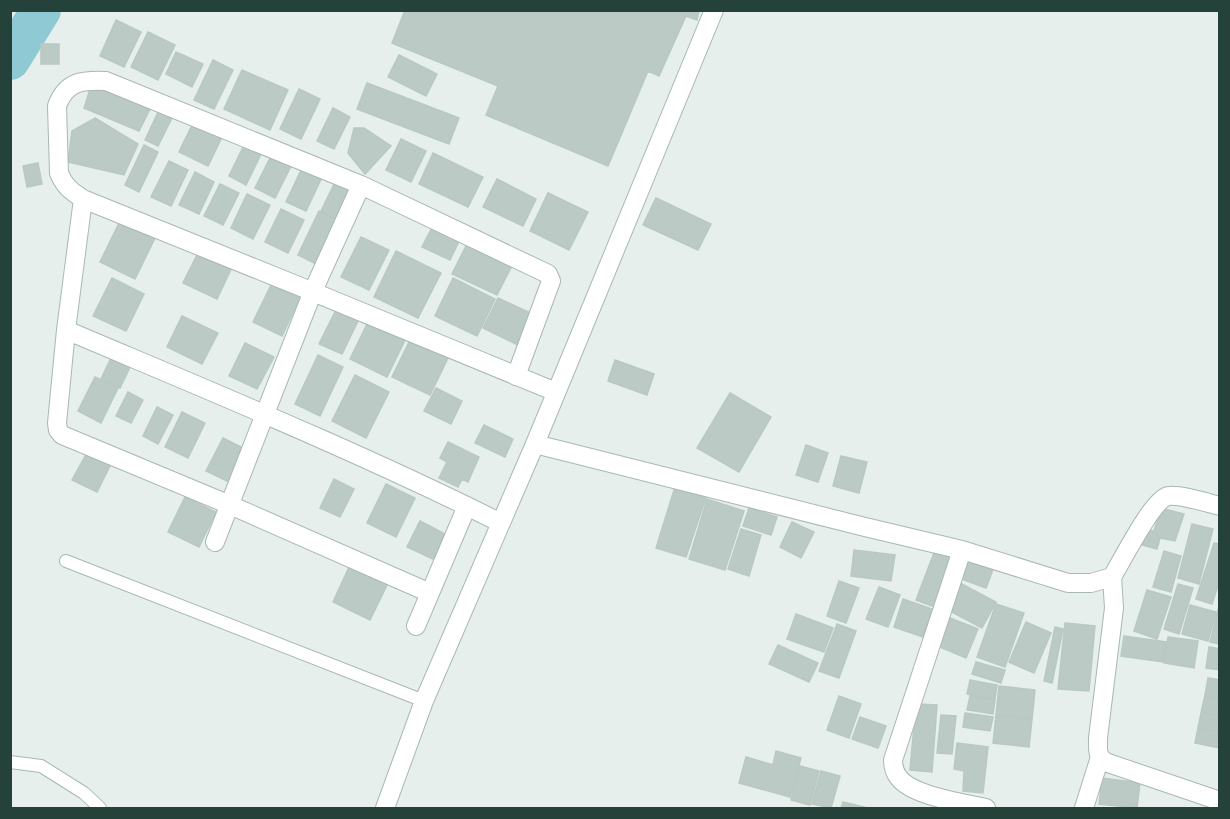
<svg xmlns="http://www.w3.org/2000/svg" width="1230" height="819" viewBox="0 0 1230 819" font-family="'Roboto Condensed',sans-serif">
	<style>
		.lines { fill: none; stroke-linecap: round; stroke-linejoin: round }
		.river { stroke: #8ec9d4; stroke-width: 40 }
		.building { fill: #bbcac4; stroke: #b8c9c2; stroke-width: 1.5 }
		.service-casing { stroke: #a8b8b2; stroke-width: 14 }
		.minor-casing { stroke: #a8b8b2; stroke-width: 20 }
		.service { stroke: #fff; stroke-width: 12 }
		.minor { stroke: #fff; stroke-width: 18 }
	</style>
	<rect width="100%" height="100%" fill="#e6efeb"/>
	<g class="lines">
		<path class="river" d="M10 60 41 10"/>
	</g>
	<path class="building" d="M405 10H699L697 20 686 16 659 76 648 71 608 166 486 115 498 86 392 43Z
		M116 20 141 32 124 67 100 56Z
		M148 32 175 45 158 80 131 67Z
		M41 44H59V64H41Z
		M176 52 203 64 192 87 166 74Z
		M399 55 437 74 426 96 388 77Z
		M213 60 233 70 214 109 194 100Z
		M242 70 288 90 270 130 224 109Z
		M367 83 459 118 449 144 357 109Z
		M91 86 153 103 139 131 84 108Z
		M299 89 320 99 301 139 280 129Z
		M161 106 175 112 158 146 145 140Z
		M333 108 350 117 334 149 317 141Z
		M95 118 138 144 124 175 68 162 72 131Z
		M194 121 223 135 208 166 179 152Z
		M354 128H364L391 146 365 174 348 153Z
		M401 139 426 151 411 182 386 170Z
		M246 141 263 150 246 185 229 176Z
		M144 145 158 152 139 192 125 185Z
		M433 153 483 177 468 207 419 184Z
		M272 154 292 164 275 198 255 188Z
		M169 161 188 170 171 206 151 197Z
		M38 163 42 184 27 187 23 166Z
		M303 166 323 175 306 211 286 202Z
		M195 172 214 182 199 214 179 205Z
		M338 176 358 186 342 221 321 211Z
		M497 179 536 199 523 226 483 207Z
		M220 184 239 193 223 225 204 216Z
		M548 193 588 212 569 250 530 231Z
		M247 194 270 205 253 239 231 228Z
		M656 198 711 224 698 250 643 225Z
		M281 209 304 220 288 253 265 242Z
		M319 211 341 222 320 266 298 255Z
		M120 221 155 238 135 279 100 262Z
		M435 222 462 235 450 260 422 247Z
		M361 237 389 250 369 290 341 277Z
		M470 238 515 260 497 295 452 274Z
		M200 249 233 265 217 299 183 283Z
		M396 251 441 273 418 318 374 297Z
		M112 278 144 294 126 331 93 316Z
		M453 278 495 299 477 336 435 316Z
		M271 285 300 298 282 336 253 322Z
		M498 298 535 315 520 346 483 328Z
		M337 308 359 319 342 354 319 344Z
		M182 316 218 333 202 364 167 347Z
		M369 320 406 338 387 377 350 359Z
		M411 338 449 356 430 395 392 377Z
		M245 343 274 357 257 389 229 376Z
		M113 354 132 363 120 388 101 379Z
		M318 355 343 367 320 416 295 404Z
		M615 360 654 374 647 395 608 381Z
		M355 375 389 392 366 438 332 421Z
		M95 377 118 388 101 423 78 411Z
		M436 388 462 401 451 424 424 411Z
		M128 392 143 400 131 423 116 416Z
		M730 393 771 417 739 472 697 448Z
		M157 407 173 415 158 444 143 436Z
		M182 412 205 423 188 458 165 447Z
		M484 425 513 439 505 457 475 443Z
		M223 438 247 450 231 483 206 471Z
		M448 442 479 457 468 482 462 479 458 487 439 478 447 462 440 458Z
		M806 445 828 453 818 482 796 475Z
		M87 453 113 460 97 492 72 480Z
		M841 456 867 462 859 493 833 486Z
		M334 479 354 489 340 517 320 508Z
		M386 484 415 498 396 537 367 523Z
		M675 487 706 497 686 557 656 548Z
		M185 497 216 512 199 547 168 532Z
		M707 499 744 511 725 570 689 559Z
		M749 508 777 517 771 535 743 526Z
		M1161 508 1184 514 1175 541 1160 538 1157 549 1142 545 1145 530 1154 531Z
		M420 521 447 535 435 560 407 547Z
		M792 522 814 532 801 558 780 547Z
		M1192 524 1213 529 1199 584 1178 578Z
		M741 529 761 535 749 576 728 569Z
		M1214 543 1220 544V580L1212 604 1196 599Z
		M937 545 957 553 935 607 916 600Z
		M854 550 895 555 891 581 851 576Z
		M1164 551 1181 556 1171 592 1153 587Z
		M964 555 994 567 986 588 956 577Z
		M350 565 388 583 370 620 333 602Z
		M839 581 859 588 846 623 827 616Z
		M958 582 996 602 982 628 944 608Z
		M1178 584 1193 588 1179 634 1164 629Z
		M879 587 900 595 888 627 866 619Z
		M1147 590 1171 597 1157 639 1134 631Z
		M903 599 932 609 923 637 894 627Z
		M1220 602V644L1210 642Z
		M996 604 1024 613 1005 667 977 657Z
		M1190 605 1216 612 1208 641 1182 634Z
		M796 614 833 628 824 652 787 639Z
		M945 616 978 629 966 658 933 644Z
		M1026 622 1051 633 1034 673 1009 662Z
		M1065 623 1095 626 1089 691 1058 689Z
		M837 624 856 631 839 678 819 671Z
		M1055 627 1063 629 1052 683 1044 681Z
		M1124 636 1166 642 1163 662 1121 656Z
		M1168 637 1198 641 1194 668 1164 663Z
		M778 645 818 663 809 682 769 664Z
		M1209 647 1220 649V670L1206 668Z
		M976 662 1005 670 1001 683 972 674Z
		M1208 678 1220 680V698L1205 695Z
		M970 680 997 685 995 699 967 694Z
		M999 686 1035 690 1032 719 996 715Z
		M1205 695 1220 698V716L1201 713Z
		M839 696 861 704 849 738 827 730Z
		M970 696 995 700 993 714 967 710Z
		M916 704 937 705 932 772 910 770Z
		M965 713 993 717 990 731 963 727Z
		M1201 713 1220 716V732L1198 728Z
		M941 715 956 716 952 754 937 753Z
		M996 715 1032 719 1029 747 993 743Z
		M860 717 886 726 878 748 852 739Z
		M1198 728 1220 732V748L1195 743Z
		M957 743 988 747 983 793 963 791 964 771 954 769Z
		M776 751 801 758 790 797 739 783 746 757 773 765Z
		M800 766 819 771 810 805 791 800Z
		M821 771 840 776 831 808 812 804Z
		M1102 778 1140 783 1137 808 1099 804Z
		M843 802 868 808H841Z"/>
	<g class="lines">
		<defs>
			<path id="service" d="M66 561 424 701
				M10 762 41 766 84 793 100 808"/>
			<path id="minor" d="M83 199 66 330 57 423 58 430 62 435 230 505 430 593
				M66 330C212 392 359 452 501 523
				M516 376 551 281 548 274 361 185 106 81C82 80 66 81 57 106L59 173C65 187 71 191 83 199 241 262 399 327 556 392
				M535 444 865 527 962 550 1068 583H1091L1112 577C1122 561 1152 500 1168 496 1179 494 1208 503 1220 506
				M215 542 313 291 361 185
				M962 550 893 760C893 767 894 772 899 778 913 796 963 803 986 808
				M1112 577 1114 608 1098 738C1098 749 1096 758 1108 763L1220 801
				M416 626 467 506
				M385 808 424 701 535 444 714 10
				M1084 808 1100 757"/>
		</defs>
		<use href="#service" class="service-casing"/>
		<use href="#minor" class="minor-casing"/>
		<use href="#service" class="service"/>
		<use href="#minor" class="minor"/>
	</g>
	<rect width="1230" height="819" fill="none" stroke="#24423a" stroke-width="24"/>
</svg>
